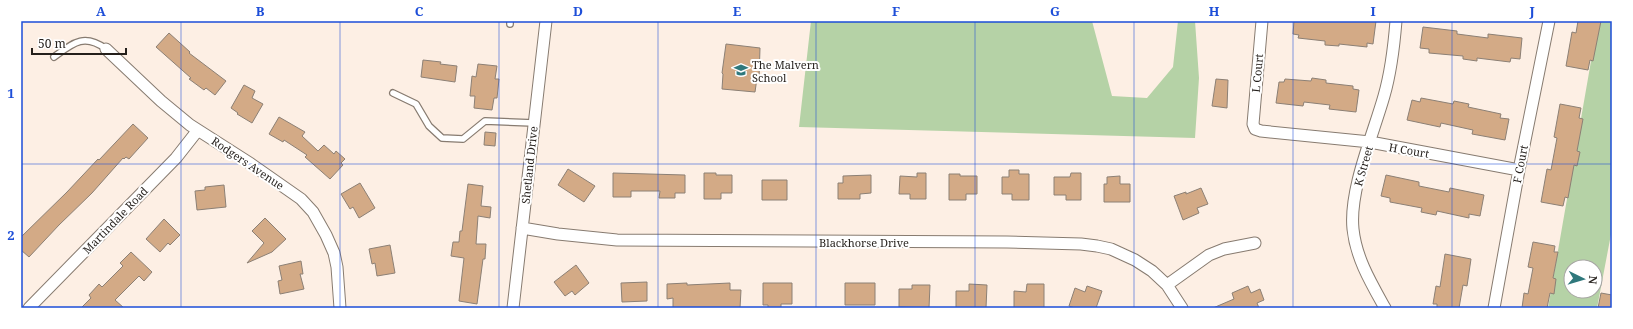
<svg xmlns="http://www.w3.org/2000/svg" width="1633" height="329" viewBox="0 0 1633 329" font-family="'Noto Serif',serif">
	<style>
		.green { fill: #b5d2a6; fill-rule: evenodd }
		.building { fill: #d3aa86; stroke: #8c8075 }
		.lines { fill: none; stroke-linecap: round; stroke-linejoin: round }
		.service-casing { stroke: #877b70; stroke-width: 8 }
		.minor-casing { stroke: #877b70; stroke-width: 13 }
		.service { stroke: #fff; stroke-width: 5.5 }
		.minor { stroke: #fff; stroke-width: 11 }
		.grid { fill: none; stroke: #1d4ed8; stroke-width: 1; stroke-opacity: 0.55 }
		.labels { text-anchor: middle; dominant-baseline: central; stroke-width: 4; stroke-linejoin: round; paint-order: stroke }
		.poi-label { font-size: 11px; fill: #241f1b; stroke: #fff; text-anchor: start }
		.street-label { font-size: 11px; fill: #241f1b; stroke: #fff }
		.neatline { fill: none; stroke: #1d4ed8; stroke-width: 1.5 }
		.grid-label { font-size: 13px; text-anchor: middle; font-weight: bold; fill: #1d4ed8 }
	</style>
	<rect width="100%" height="100%" fill="#fdefe4"/>
	<path class="green" d="M811 21H1092L1112 96 1147 98 1173 67 1178 21H1195L1199 78 1195 138 799 127Z
		M1598 21H1612V229L1597 308H1548ZM1571 267H1595V291H1571Z"/>
	<path class="building" d="M1294 21H1376L1373 44 1367 43V47L1339 44V46L1325 45V41L1298 38 1299 35 1293 34Z
		M1578 21H1601L1593 61 1590 60 1588 70 1566 66 1572 32 1576 33Z
		M1423 27 1457 31V34L1488 38V34L1522 38 1520 59 1511 58 1510 62 1477 58V61L1463 59V56L1429 53V49L1420 48Z
		M169 33 190 52 189 53 226 81 215 95 206 88 204 90 189 79 191 78 156 47Z
		M726 44 760 48 759 79 757 78 755 92 722 89 723 74 722 73Z
		M423 60 441 62 440 64 457 66 455 82 421 77Z
		M478 64 497 66 495 79H499L497 98H494L492 110 474 108 475 96H470L472 76 476 77Z
		M1312 78 1326 80V83L1353 86V89L1359 90 1356 112 1329 109 1330 105 1304 102 1303 106 1276 103 1279 82H1284L1285 79 1311 81Z
		M1216 79 1228 80 1227 108 1212 106Z
		M244 85 255 91 252 98 263 104 252 123 237 114 238 113 231 108Z
		M1421 98 1453 104 1454 101 1469 104 1468 107 1501 114 1500 118 1509 119 1505 140 1472 134 1473 130 1441 123 1440 127 1407 120 1412 100 1420 102Z
		M1560 104 1581 108 1579 118 1583 119 1577 151 1580 152 1577 166 1574 165 1568 198 1565 197 1563 206 1541 202 1547 169 1551 170 1557 138 1554 137Z
		M279 117 305 132 302 136 318 151 324 145 334 154 336 151 345 159 341 163 343 165 330 179 305 157 307 155 284 140 283 142 269 134Z
		M133 124 148 138 129 159 126 157 124 159 123 158 92 193 59 225 29 257 21 250V237L67 192 98 159 99 160Z
		M485 132 496 133 495 146 484 145Z
		M568 169 595 186 584 202 558 185Z
		M1009 170H1019V174H1029V200H1012V194H1002V177H1009Z
		M613 173 685 175V193H675V198H659L660 191H631V197H613Z
		M704 173H716V175H732V193H721V199H704Z
		M917 173H926V199H910V194H899L900 176 917 177Z
		M1071 173H1081V200H1066V195H1054V177H1070Z
		M949 174H960V176H977V194H966V200H949Z
		M871 175V193L860 194V199H838V183H843V176Z
		M1386 175 1419 182V186L1449 192 1450 188 1484 195 1480 216 1469 214V218L1437 211 1436 215 1421 212 1422 208 1390 202V198L1381 196Z
		M1120 176V184H1130V202H1104V184H1107V177Z
		M762 180H787V200H762Z
		M360 183 375 208 359 218 353 207 350 209 341 194Z
		M468 184 483 186 481 206 491 207 490 218 478 216 476 244H486L485 259H483L477 304 459 301 464 258 451 256 453 242H459L460 231H462Z
		M224 185 226 207 197 210 195 191 205 190V187Z
		M1201 188 1208 204 1197 208 1199 213 1183 220 1174 196 1186 192V194Z
		M265 218 286 239 272 252 247 263 264 243 252 231Z
		M164 219 180 235 170 245 168 243 160 252 146 239Z
		M1533 242 1555 246 1554 252H1558L1553 278 1556 279 1554 294 1550 293 1547 308H1522L1524 293 1528 294 1533 268 1528 267Z
		M390 245 395 273 377 276 375 263 372 264 369 249Z
		M131 252 152 272 144 281 139 276 115 300 124 308H81L91 298 89 295 99 284 102 287 123 266 120 263Z
		M1445 254 1471 259 1467 286 1463 285 1459 308H1437V304H1433L1436 286 1440 287Z
		M301 261 303 274H300L304 289 280 294 278 281 282 280 279 266Z
		M576 265 589 283 575 295 572 291 565 296 554 282Z
		M647 282V301L622 302 621 283Z
		M687 283V285L730 283V290H741L740 308H673V298L667 299V284Z
		M763 283H792V304H781V308H768V305H763Z
		M845 283H875V305H845Z
		M969 284 987 285 986 308H956V291H969Z
		M1027 284H1044V308H1014V291L1026 292Z
		M912 285H930L929 308 899 307V289H912Z
		M1087 286 1102 291 1096 308H1075L1069 306 1075 288 1085 292Z
		M1248 286 1251 293 1260 289 1264 300 1257 303 1259 308H1213L1234 299 1232 293Z
		M1601 293 1612 295V308H1598Z"/>
	<g class="lines">
		<defs>
			<path id="service" d="M510 24V21
				M54 57C73 43 84 33 106 49
				M393 93 416 104 429 126 442 138 463 139 485 121 534 123"/>
			<path id="minor" d="M1262 21 1253 124 1255 129 1261 131 1370 142 1519 170
				M106 49 161 101 190 125 251 164 301 199 313 212 326 235 334 253 337 267 340 308
				M522 228 558 234 617 240 1007 242 1081 244 1097 246 1111 249 1135 260 1152 271 1167 285 1182 308
				M1167 285 1209 255 1224 249 1255 243
				M29 308 176 158 198 130
				M513 308 546 21
				M1385 308C1371 283 1356 258 1353 229 1349 190 1373 135 1384 96 1391 72 1394 46 1396 21
				M1494 308 1519 170 1549 21"/>
		</defs>
		<use href="#service" class="service-casing"/>
		<use href="#minor" class="minor-casing"/>
		<use href="#service" class="service"/>
		<use href="#minor" class="minor"/>
	</g>
	<path class="grid" d="M181 21V308M340 21V308M499 21V308M658 21V308M816 21V308M975 21V308M1134 21V308M1293 21V308M1452 21V308M21 164H1612"/>
	<defs>
		<symbol id="school-bare" viewBox="-9 -9 18 18"><path d="M0-5L7-2L0 1L-7-2ZM-4 1L0 2.5L4 1V4Q0 6-4 4Z" fill="#2f787c" stroke="#fff" stroke-width="2.5" paint-order="stroke"/></symbol>
	</defs>
	<g fill-rule="evenodd">
		<use href="#school-bare" x="731" y="60" width="20" height="20"/>
	</g>
	<g class="labels">
		<g class="poi-label">
			<text x="752" y="64">The Malvern<tspan x="752" dy="13">School</tspan></text>
		</g>
		<g class="street-label">
			<text transform="translate(1257 73) rotate(-85)">L Court</text>
			<text transform="translate(1409 150) rotate(10)">H Court</text>
			<text transform="translate(248 163) rotate(34)">Rodgers Avenue</text>
			<text transform="translate(1520 164) rotate(-79)">F Court</text>
			<text transform="translate(529 165) rotate(-84)">Shetland Drive</text>
			<text transform="translate(1363 166) rotate(-74)">K Street</text>
			<text transform="translate(115 220) rotate(-46)">Martindale Road</text>
			<text x="864" y="242">Blackhorse Drive</text>
		</g>
	</g>
	<rect width="1633" height="329" fill="none" stroke="#ffffff" stroke-width="44"/>
	<g transform="translate(1583 279) rotate(95)"><circle r="19" fill="#ffffff" stroke="#a7a5a4"/>
	<path d="M0-3L7 15L0 10L-7 15Z" fill="#2f787c"/>
	<text y="-6" font-size="11" font-weight="bold" text-anchor="middle" fill="#241f1b">N</text>
	</g>
	<path d="M32 48v6h94v-6" fill="none" stroke="#241f1b" stroke-width="2"/>
	<text x="38" y="48" font-size="12" fill="#241f1b" stroke="#ffffff" stroke-width="3" paint-order="stroke">50 m</text>
	<rect x="22" y="22" width="1589" height="285" class="neatline"/>
	<g class="grid-label">
		<text x="101" y="16">A</text>
		<text x="260" y="16">B</text>
		<text x="419" y="16">C</text>
		<text x="578" y="16">D</text>
		<text x="737" y="16">E</text>
		<text x="896" y="16">F</text>
		<text x="1055" y="16">G</text>
		<text x="1214" y="16">H</text>
		<text x="1373" y="16">I</text>
		<text x="1532" y="16">J</text>
		<text x="11" y="98">1</text>
		<text x="11" y="240">2</text>
	</g>
</svg>
